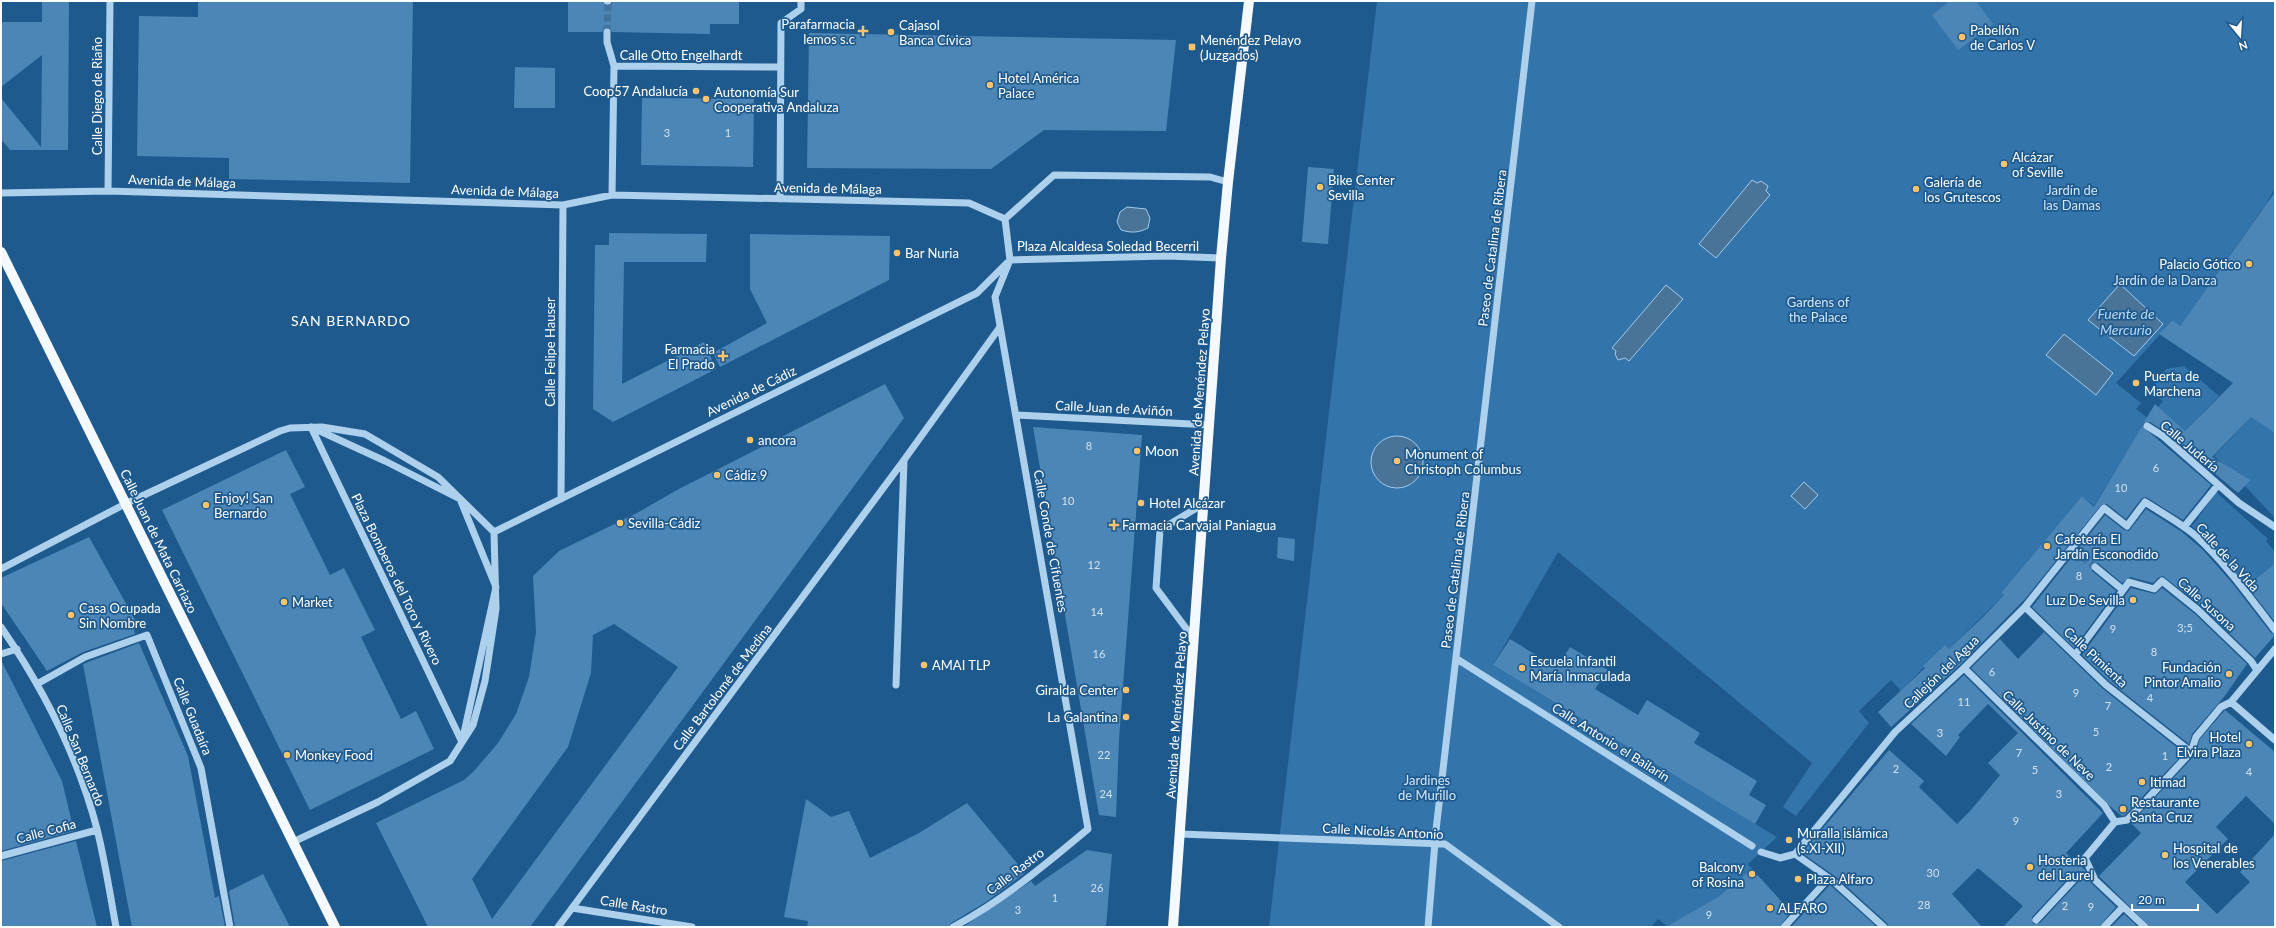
<svg xmlns="http://www.w3.org/2000/svg" width="2276" height="928" viewBox="0 0 2276 928" font-family="Lato,sans-serif">
	<style>
		.green { fill: #3374ab }
		.water { fill: #497397; stroke: #a1ccee }
		.building { fill: #4c86b7; fill-rule: evenodd }
		.lines { fill: none; stroke-linecap: round; stroke-linejoin: round }
		.minor-tunnel { stroke: #41739f; stroke-width: 7; stroke-dasharray: 7 3.5; stroke-linecap: butt }
		.minor { stroke: #add0ec; stroke-width: 7 }
		.major { stroke: #f3f9ff; stroke-width: 10 }
		.poi-dot { fill: #fac46d; stroke: #1f5a8e; stroke-width: 1.5 }
		.labels { text-anchor: middle; dominant-baseline: central; stroke-width: 3.5; stroke-linejoin: round; paint-order: stroke }
		.number-label { font-size: 11px; fill: #d2e1ed }
		.poi-label { font-size: 13px; fill: #fff; stroke: #1f5a8e; text-anchor: start }
		.street-label { font-size: 13px; fill: #fff; stroke: #1f5a8e }
		.park-label { font-size: 13px; fill: #d3e8f9; stroke: #1f5a8e }
		.water-label { font-size: 14px; font-style: italic; fill: #b9d9f3; stroke: #1f5a8e }
		.neighbourhood-label { font-size: 14px; letter-spacing: 1px; fill: #fff; stroke: #1f5a8e }
	</style>
	<rect width="100%" height="100%" fill="#1f5a8e"/>
	<path class="green" d="M1377 1H2275V188L2266 204 2180 326 2173 320 2116 383 2141 403 2136 409 2149 419 2141 428 2094 506 2082 496 2001 593 2004 595 1949 649 1945 645 1901 691 1891 680 1859 711 1869 723 1796 816 1783 807 1812 763 1558 552 1493 665 1777 837 1748 864 1752 869 1718 897 1668 927 1658 919 1651 927H1269Z
		M2184 366 2219 396 2185 431 2158 407 2163 401 2150 391 2166 369Z
		M2252 416 2275 431V518L2245 486 2251 480 2238 472 2236 475 2214 456Z
		M2216 492 2268 539 2266 541 2275 552V563L2245 587 2191 525 2194 524Z"/>
	<path class="water" d="M1752 180 1757 183 1761 181 1768 186 1766 191 1770 195 1716 258 1699 244Z
		M1127 207 1146 209 1150 218 1148 228C1138 233 1131 233 1121 230L1117 222 1120 212Z
		M2120 284 2163 324 2134 356 2088 320Z
		M1666 285 1683 299 1629 361 1625 358 1618 360 1615 354 1616 351 1612 348Z
		M2064 334 2113 373 2096 395 2046 355Z
		M1371 462a26 26 0 1 1 52 0a26 26 0 1 1-52 0Z
		M1804 482 1818 495 1805 509 1791 496Z"/>
	<path class="building" d="M42 1H69L68 150H10L1 139V98L41 147 42 55 1 87V22H42Z
		M198 1H413L410 183 229 179V158L137 156 139 16 198 17Z
		M568 1H602L607 6 611 5 613 1H739V24H710V34L612 32 607 27 604 28 602 32H568Z
		M1950 1H1976L1993 24 1958 50 1932 15Z
		M809 33 1176 40 1166 131 1044 130 991 169 807 168Z
		M515 67 555 68V108H514Z
		M642 98 754 99 753 167 641 165Z
		M1308 167 1334 169 1328 244 1302 242Z
		M2275 192V433L2251 417 2212 457 2251 480 2238 493 2166 432 2150 422H2144L2155 404 2185 431 2233 383 2159 334 2173 320 2180 326Z
		M609 233 707 234 706 262H624L622 384 704 342 716 369 613 422 593 409 595 245H609Z
		M750 234 890 236 889 280 720 367 713 353 767 323 750 289Z
		M885 384 904 418 530 927H428L376 823 464 780 474 771 498 743 516 714 529 677 536 632 533 576 559 551 637 513 677 490ZM614 624 678 667 492 919 472 879 568 747 591 673 593 635Z
		M2142 426 2211 485 2183 520 2146 497 2141 499 2126 519 2107 504H2102L2025 599 1961 664 1891 727 1878 712 1925 668 1923 666 1945 645 1949 649 1984 616 2004 595 2001 593 2082 496 2094 507Z
		M1033 427 1142 435 1119 739 1116 817 1099 815Z
		M286 450 305 487 290 494 330 575 344 568 375 630 361 637 401 719 416 711 434 749 310 810 162 510Z
		M2146 509 2182 532 2203 550 2233 584 2271 633 2275 635 2255 658 2201 606 2163 576 2159 577 2153 583 2130 577 2122 583 2098 563 2091 564 2092 571 2116 591 2074 648 2032 607 2105 515 2124 530 2129 531Z
		M89 537 139 627 134 630 135 634 83 652 47 671 1 603V578Z
		M1278 537 1295 539 1294 561 1277 558Z
		M2275 563V622L2247 586Z
		M2131 588 2155 594 2162 588 2195 614 2247 664 2224 697 2192 734 2189 744 2109 681 2082 655Z
		M2044 632 2103 689 2184 753 2125 815 2122 816 2111 807 1971 668 2000 639 2018 659Z
		M1510 639 1557 668 1570 647 1608 670 1595 689 1638 715 1647 700 1700 733 1694 743 1757 781 1749 795 1766 805 1755 824 1493 665Z
		M139 643 188 756 215 898 219 896 225 927H132L83 664Z
		M1 660 62 781 74 831 1 851Z
		M1964 675 2103 813 2066 853 2085 870 2091 883 2116 907 2099 927H2003L2023 906 1978 868 1952 894 1982 927H1889L1887 923 1836 877 1802 853 1889 750 1924 781 1919 787 1957 824 1971 810 2000 775 1988 763 2018 733 1988 704 1958 735 1960 737 1946 756 1911 724ZM2078 871 2082 874 2081 879 2040 923 2033 924 2032 917 2073 873Z
		M2225 710 2275 752V824L2246 796 2216 827 2228 839 2185 882 2217 914 2250 882 2240 872 2275 834V927H2150L2099 876 2141 833 2131 823 2195 755 2200 739Z
		M806 799 831 817 849 811 870 858 919 833 967 803 1025 873 986 902 951 923 948 927H807L808 921 784 917Z
		M76 841 97 927H1V861Z
		M1087 850 1112 854 1106 927H963L1031 881 1035 886Z
		M1752 869 1791 912 1779 927H1666L1718 897Z
		M263 874 290 927H235L229 891Z
		M1830 885 1877 927H1791Z
		M2124 914 2138 927H2111Z"/>
	<g class="lines">
		<path class="minor-tunnel" d="M607 32 608 1
			M2074 550 2095 567"/>
		<path class="minor" d="M607 1H608
			M607 32V42L614 66
			M108 191 110 1
			M1 193 108 191 563 205 612 195 969 203 1005 219
			M612 195 614 66 780 67
			M780 199 781 23 801 9V1
			M1005 219 1054 175 1210 177 1228 182
			M1010 260 1167 256 1221 258
			M1017 415 1210 425
			M2147 426 2163 436 2239 503 2275 527
			M311 427 385 461 460 499 496 587 462 742Z
			M561 499 563 205
			M2184 527 2218 485
			M494 532 977 293 1007 263
			M2095 567 2123 590
			M1 569 125 504 280 431 290 428 322 427 365 434 438 477 494 532 496 609 485 681 473 725 450 761 378 802 293 842
			M2025 607 2106 685 2191 752
			M1 627C43 688 78 757 97 829 105 861 110 894 116 927
			M1194 639 1156 588 1160 530 1205 503
			M2275 649 2231 702 2275 740
			M1 654 17 649
			M2075 655 2129 582 2154 589 2162 581 2198 610 2251 661 2257 670
			M1457 659 1752 846
			M1964 668 2104 805 2115 822
			M37 684 85 657 147 635 201 768 230 927
			M896 685 904 461
			M1180 834 1445 844 1559 927
			M1761 852 1780 858 1795 854
			M1795 854 1895 732 1964 668 2025 607 2104 508 2127 526 2145 502C2162 513 2181 523 2196 536 2225 562 2251 599 2275 630
			M1795 854 1833 881 1884 927
			M1 856 97 830
			M572 908 692 927
			M2036 920 2077 876
			M558 927 904 460 1000 327
			M953 927C1002 901 1045 865 1088 829L995 297 1010 260 1005 219
			M1428 927 1436 830 1532 1
			M1784 927 1829 878
			M2104 927 2123 907
			M2145 927 2095 880 2085 858 2115 822 2127 820 2139 808 2191 752 2196 737 2221 707 2231 702"/>
		<path class="major" d="M1 252 335 927
			M1173 927 1221 258 1228 182 1249 1"/>
	</g>
	<g class="poi-dot">
		<path d="M861 25h4v4h4v4h-4v4h-4v-4h-4v-4h4z"/>
		<circle cx="891" cy="32" r="4"/>
		<circle cx="1962" cy="37" r="4"/>
		<rect x="1188" y="43" width="8" height="8" rx="2"/>
		<circle cx="990" cy="85" r="4"/>
		<circle cx="696" cy="91" r="4"/>
		<circle cx="706" cy="99" r="4"/>
		<circle cx="2004" cy="164" r="4"/>
		<circle cx="1320" cy="187" r="4"/>
		<circle cx="1916" cy="189" r="4"/>
		<circle cx="897" cy="253" r="4"/>
		<circle cx="2249" cy="264" r="4"/>
		<path d="M721 350h4v4h4v4h-4v4h-4v-4h-4v-4h4z"/>
		<circle cx="2136" cy="383" r="4"/>
		<circle cx="750" cy="440" r="4"/>
		<circle cx="1137" cy="451" r="4"/>
		<circle cx="1397" cy="461" r="4"/>
		<circle cx="717" cy="475" r="4"/>
		<circle cx="1141" cy="503" r="4"/>
		<circle cx="206" cy="505" r="4"/>
		<circle cx="620" cy="523" r="4"/>
		<path d="M1112 519h4v4h4v4h-4v4h-4v-4h-4v-4h4z"/>
		<circle cx="2047" cy="546" r="4"/>
		<circle cx="2133" cy="600" r="4"/>
		<circle cx="284" cy="602" r="4"/>
		<circle cx="71" cy="615" r="4"/>
		<circle cx="924" cy="665" r="4"/>
		<circle cx="1522" cy="668" r="4"/>
		<circle cx="2229" cy="674" r="4"/>
		<circle cx="1126" cy="690" r="4"/>
		<circle cx="1126" cy="717" r="4"/>
		<circle cx="2249" cy="744" r="4"/>
		<circle cx="287" cy="755" r="4"/>
		<circle cx="2142" cy="782" r="4"/>
		<circle cx="2123" cy="809" r="4"/>
		<circle cx="1789" cy="840" r="4"/>
		<circle cx="2165" cy="855" r="4"/>
		<circle cx="2030" cy="867" r="4"/>
		<circle cx="1752" cy="874" r="4"/>
		<circle cx="1798" cy="879" r="4"/>
		<circle cx="1770" cy="908" r="4"/>
	</g>
	<g class="labels">
		<g class="number-label">
			<text x="667" y="132">3</text>
			<text x="728" y="132">1</text>
			<text x="1089" y="445">8</text>
			<text x="2156" y="467">6</text>
			<text x="2121" y="487">10</text>
			<text x="1068" y="500">10</text>
			<text x="1094" y="564">12</text>
			<text x="2079" y="575">8</text>
			<text x="1097" y="611">14</text>
			<text x="2185" y="627">3;5</text>
			<text x="2113" y="628">9</text>
			<text x="2154" y="651">8</text>
			<text x="1099" y="653">16</text>
			<text x="1992" y="671">6</text>
			<text x="2076" y="692">9</text>
			<text x="2150" y="697">4</text>
			<text x="1964" y="701">11</text>
			<text x="2108" y="705">7</text>
			<text x="2096" y="731">5</text>
			<text x="1940" y="732">3</text>
			<text x="2019" y="752">7</text>
			<text x="1104" y="754">22</text>
			<text x="2165" y="755">1</text>
			<text x="2109" y="766">2</text>
			<text x="1896" y="768">2</text>
			<text x="2035" y="769">5</text>
			<text x="2249" y="771">4</text>
			<text x="1106" y="793">24</text>
			<text x="2059" y="793">3</text>
			<text x="2016" y="820">9</text>
			<text x="1933" y="872">30</text>
			<text x="1097" y="887">26</text>
			<text x="1055" y="897">1</text>
			<text x="1924" y="904">28</text>
			<text x="2065" y="905">2</text>
			<text x="2091" y="906">9</text>
			<text x="1018" y="909">3</text>
			<text x="1709" y="914">9</text>
		</g>
		<g class="poi-label">
			<text x="855" y="24" text-anchor="end">Parafarmacia<tspan x="855" dy="15">lemos s.c</tspan></text>
			<text x="899" y="25">Cajasol<tspan x="899" dy="15">Banca Cívica</tspan></text>
			<text x="1970" y="30">Pabellón<tspan x="1970" dy="15">de Carlos V</tspan></text>
			<text x="1200" y="40">Menéndez Pelayo<tspan x="1200" dy="15">(Juzgados)</tspan></text>
			<text x="998" y="78">Hotel América<tspan x="998" dy="15">Palace</tspan></text>
			<text x="688" y="91" text-anchor="end">Coop57 Andalucía</text>
			<text x="714" y="92">Autonomía Sur<tspan x="714" dy="15">Cooperativa Andaluza</tspan></text>
			<text x="2012" y="157">Alcázar<tspan x="2012" dy="15">of Seville</tspan></text>
			<text x="1328" y="180">Bike Center<tspan x="1328" dy="15">Sevilla</tspan></text>
			<text x="1924" y="182">Galería de<tspan x="1924" dy="15">los Grutescos</tspan></text>
			<text x="905" y="253">Bar Nuria</text>
			<text x="2241" y="264" text-anchor="end">Palacio Gótico</text>
			<text x="715" y="349" text-anchor="end">Farmacia<tspan x="715" dy="15">El Prado</tspan></text>
			<text x="2144" y="376">Puerta de<tspan x="2144" dy="15">Marchena</tspan></text>
			<text x="758" y="440">ancora</text>
			<text x="1145" y="451">Moon</text>
			<text x="1405" y="454">Monument of<tspan x="1405" dy="15">Christoph Columbus</tspan></text>
			<text x="725" y="475">Cádiz 9</text>
			<text x="214" y="498">Enjoy! San<tspan x="214" dy="15">Bernardo</tspan></text>
			<text x="1149" y="503">Hotel Alcázar</text>
			<text x="628" y="523">Sevilla-Cádiz</text>
			<text x="1122" y="525">Farmacia Carvajal Paniagua</text>
			<text x="2055" y="539">Cafetería El<tspan x="2055" dy="15">Jardín Esconodido</tspan></text>
			<text x="2125" y="600" text-anchor="end">Luz De Sevilla</text>
			<text x="292" y="602">Market</text>
			<text x="79" y="608">Casa Ocupada<tspan x="79" dy="15">Sin Nombre</tspan></text>
			<text x="1530" y="661">Escuela Infantil<tspan x="1530" dy="15">María Inmaculada</tspan></text>
			<text x="932" y="665">AMAI TLP</text>
			<text x="2221" y="667" text-anchor="end">Fundación<tspan x="2221" dy="15">Pintor Amalio</tspan></text>
			<text x="1118" y="690" text-anchor="end">Giralda Center</text>
			<text x="1118" y="717" text-anchor="end">La Galantina</text>
			<text x="2241" y="737" text-anchor="end">Hotel<tspan x="2241" dy="15">Elvira Plaza</tspan></text>
			<text x="295" y="755">Monkey Food</text>
			<text x="2150" y="782">Itimad</text>
			<text x="2131" y="802">Restaurante<tspan x="2131" dy="15">Santa Cruz</tspan></text>
			<text x="1797" y="833">Muralla islámica<tspan x="1797" dy="15">(s.XI-XII)</tspan></text>
			<text x="2173" y="848">Hospital de<tspan x="2173" dy="15">los Venerables</tspan></text>
			<text x="2038" y="860">Hosteria<tspan x="2038" dy="15">del Laurel</tspan></text>
			<text x="1744" y="867" text-anchor="end">Balcony<tspan x="1744" dy="15">of Rosina</tspan></text>
			<text x="1806" y="879">Plaza Alfaro</text>
			<text x="1778" y="908">ALFARO</text>
		</g>
		<g class="street-label">
			<text x="681" y="55">Calle Otto Engelhardt</text>
			<text transform="translate(97 96) rotate(-90)">Calle Diego de Riaño</text>
			<text transform="translate(182 181) rotate(2)">Avenida de Málaga</text>
			<text transform="translate(828 188) rotate(1)">Avenida de Málaga</text>
			<text transform="translate(505 191) rotate(2)">Avenida de Málaga</text>
			<text x="1108" y="246">Plaza Alcaldesa Soledad Becerril</text>
			<text transform="translate(1492 248) rotate(-83)">Paseo de Catalina de Ribera</text>
			<text transform="translate(550 352) rotate(-90)">Calle Felipe Hauser</text>
			<text transform="translate(751 391) rotate(-26)">Avenida de Cádiz</text>
			<text transform="translate(1199 392) rotate(-86)">Avenida de Menéndez Pelayo</text>
			<text transform="translate(1114 408) rotate(3)">Calle Juan de Aviñón</text>
			<text transform="translate(2190 446) rotate(40)">Calle Judería</text>
			<text transform="translate(159 541) rotate(64)">Calle Juan de Mata Carriazo</text>
			<text transform="translate(1051 541) rotate(80)">Calle Conde de Cifuentes</text>
			<text transform="translate(2228 557) rotate(48)">Calle de la Vida</text>
			<text transform="translate(1455 570) rotate(-83)">Paseo de Catalina de Ribera</text>
			<text transform="translate(397 579) rotate(64)">Plaza Bomberos del Toro y Rivero</text>
			<text transform="translate(2207 604) rotate(42)">Calle Susona</text>
			<text transform="translate(2096 657) rotate(43)">Calle Pimienta</text>
			<text transform="translate(1941 672) rotate(-44)">Callejón del Agua</text>
			<text transform="translate(722 687) rotate(-53)">Calle Bartolomé de Medina</text>
			<text transform="translate(1176 715) rotate(-86)">Avenida de Menéndez Pelayo</text>
			<text transform="translate(193 716) rotate(68)">Calle Guadaíra</text>
			<text transform="translate(2049 735) rotate(44)">Calle Justino de Neve</text>
			<text transform="translate(1611 742) rotate(32)">Calle Antonio el Bailarín</text>
			<text transform="translate(81 755) rotate(68)">Calle San Bernardo</text>
			<text transform="translate(46 831) rotate(-15)">Calle Cofia</text>
			<text transform="translate(1383 831) rotate(3)">Calle Nicolás Antonio</text>
			<text transform="translate(1015 871) rotate(-37)">Calle Rastro</text>
			<text transform="translate(634 905) rotate(9)">Calle Rastro</text>
		</g>
		<g class="park-label">
			<text x="2072" y="190">Jardín de<tspan x="2072" dy="15">las Damas</tspan></text>
			<text x="2165" y="280">Jardín de la Danza</text>
			<text x="1818" y="302">Gardens of<tspan x="1818" dy="15">the Palace</tspan></text>
			<text x="1427" y="780">Jardines<tspan x="1427" dy="15">de Murillo</tspan></text>
		</g>
		<g class="water-label">
			<text x="2126" y="313">Fuente de<tspan x="2126" dy="16">Mercurio</tspan></text>
		</g>
		<g class="neighbourhood-label">
			<text x="351" y="320">SAN BERNARDO</text>
		</g>
	</g>
	<rect width="2276" height="928" fill="none" stroke="#ffffff" stroke-width="4"/>
	<g transform="translate(2240 36) rotate(162)" stroke="#1f5a8e" stroke-width="3" paint-order="stroke">
	<path d="M0-3L7 15L0 10L-7 15Z" fill="#ffffff"/>
	<text y="-6" font-size="11" font-weight="bold" text-anchor="middle" fill="#ffffff">N</text>
	</g>
	<path d="M2132 904v6h66v-6" fill="none" stroke="#ffffff" stroke-width="2"/>
	<text x="2138" y="904" font-size="12" fill="#ffffff" stroke="#1f5a8e" stroke-width="3" paint-order="stroke">20 m</text>
</svg>
